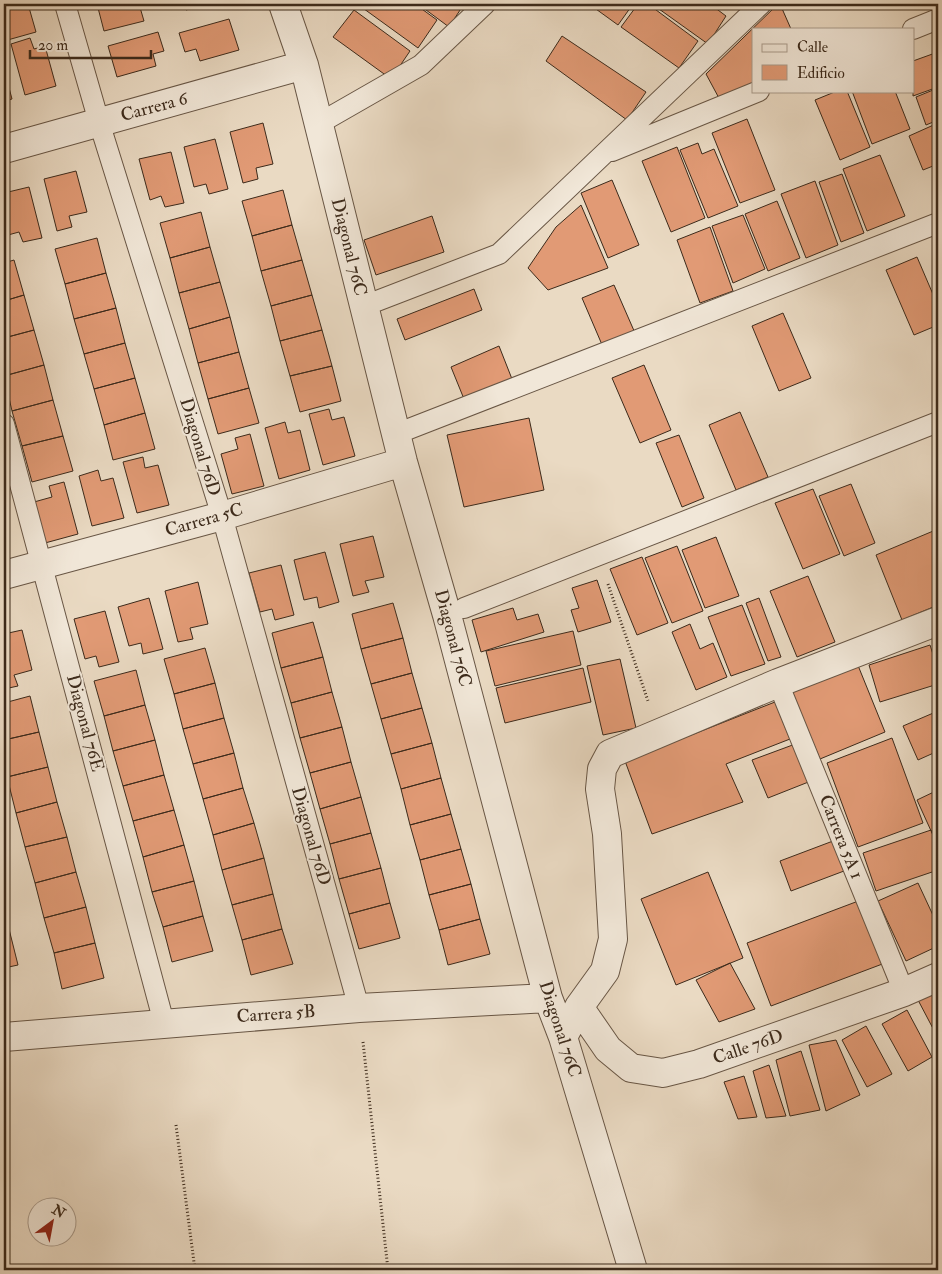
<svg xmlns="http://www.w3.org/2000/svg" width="942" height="1274" viewBox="0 0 942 1274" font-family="'IM FELL Double Pica',serif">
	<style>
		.building { fill: #e19a75; stroke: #3c2a1b }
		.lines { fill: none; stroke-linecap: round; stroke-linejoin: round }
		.lane-casing { stroke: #685645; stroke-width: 22 }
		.street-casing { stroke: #685645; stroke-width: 30 }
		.path { stroke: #3c2a1b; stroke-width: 3; stroke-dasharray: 1 2.5; stroke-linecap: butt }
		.lane { stroke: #f1e7d8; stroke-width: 20 }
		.street { stroke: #f1e7d8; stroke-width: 28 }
		.labels { text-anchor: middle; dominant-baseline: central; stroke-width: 4; stroke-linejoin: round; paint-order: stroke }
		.street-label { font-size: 18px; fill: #3c2a1b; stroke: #f1e7d8 }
	</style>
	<rect width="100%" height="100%" fill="#eadac3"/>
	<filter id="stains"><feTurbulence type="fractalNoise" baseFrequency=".004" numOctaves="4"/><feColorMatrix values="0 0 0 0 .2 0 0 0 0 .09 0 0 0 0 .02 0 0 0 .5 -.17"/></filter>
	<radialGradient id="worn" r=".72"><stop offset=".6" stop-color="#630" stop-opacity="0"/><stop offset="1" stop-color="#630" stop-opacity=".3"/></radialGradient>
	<path class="building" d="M4 4H28L36 32 4 41Z
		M97 4H139L144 21 104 31Z
		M185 4H208L186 10Z
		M362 4H415L437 20 418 48 360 6Z
		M418 4H464L449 27Z
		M589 4H633L618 25Z
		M638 4H648L698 41 679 68 621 27Z
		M652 4H710L726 16 708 44Z
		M778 4H780L791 29H753V86L720 100 706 74Z
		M354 10 410 51 391 79 333 37Z
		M229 19 239 50 200 61 196 49 185 52 179 33Z
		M158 32 164 51 153 54 156 66 117 77 108 46Z
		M562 36 646 92 627 120 546 61Z
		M30 38 34 49 45 46 56 86 25 95 11 44Z
		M938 52V87L913 96V61Z
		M4 69 12 99 4 101Z
		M938 88V120L926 125 916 97Z
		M837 91H847L870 147 840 160 815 100Z
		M852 91H895L910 129 872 144Z
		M747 119 775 190 740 203 712 133Z
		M263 123 273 164 256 168 258 179 243 183 230 132Z
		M938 123V180L933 166 923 170 909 136Z
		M215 139 228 189 209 194 206 184 194 187 184 147Z
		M698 143 702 154 714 149 738 206 708 218 680 150Z
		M677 147 705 218 671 232 642 161Z
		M171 152 184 203 165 207 161 196 150 200 139 159Z
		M880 155 905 216 867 231 843 169Z
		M76 171 87 212 69 216 72 227 57 231 44 179Z
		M842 174 864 233 841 242 819 182Z
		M612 180 639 245 608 258 581 193Z
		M815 181 838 245 806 258 781 194Z
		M29 187 42 238 23 242 19 232 8 235 4 219V193Z
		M283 190 292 225 252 236 242 201Z
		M777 201 800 258 768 271 745 214Z
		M581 205 608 268 548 290 528 268 556 227Z
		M201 212 210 247 170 258 160 223Z
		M743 215 765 269 733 283 712 226Z
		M432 216 444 252 376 275 364 240Z
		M292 225 302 260 261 271 252 236Z
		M710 227 733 291 700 303 677 240Z
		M97 238 106 273 65 284 55 249Z
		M210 247 220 282 179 293 170 258Z
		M917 257 938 306V325L914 335 886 270Z
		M14 260 24 295 4 301V263Z
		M302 260 312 295 271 306 261 271Z
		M106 273 116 308 74 319 65 284Z
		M220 282 230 317 189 329 179 293Z
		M614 285 635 333 603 347 582 298Z
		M474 289 482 310 405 340 397 319Z
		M24 295 34 330 4 338V301Z
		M312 295 322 330 280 341 271 306Z
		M116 308 125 343 84 354 74 319Z
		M783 313 811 378 779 391 752 326Z
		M230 317 239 352 198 363 189 329Z
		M34 330 44 365 4 376V338Z
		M322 330 332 366 290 376 280 341Z
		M125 343 135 378 94 389 84 354Z
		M499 346 512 379 464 399 451 367Z
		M239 352 249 388 208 399 198 363Z
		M44 365 53 400 12 411 4 376Z
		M644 365 671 430 640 443 612 378Z
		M332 366 341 401 300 412 290 376Z
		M135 378 145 413 104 425 94 389Z
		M249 388 259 423 218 434 208 399Z
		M53 400 63 436 22 446 12 411Z
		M329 409 332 420 344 417 355 456 323 465 309 414Z
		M740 412 768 477 736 490 709 425Z
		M145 413 155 449 113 460 104 425Z
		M529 418 544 490 464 507 447 435Z
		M285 422 288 433 300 430 310 470 279 479 265 428Z
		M250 434 264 486 232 494 221 454 238 449 235 438Z
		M679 435 704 498 682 507 656 443Z
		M63 436 73 471 32 482 22 446Z
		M143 457 145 468 158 465 169 505 137 513 123 462Z
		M98 470 101 481 113 478 124 518 92 526 79 476Z
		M64 482 78 534 45 543 34 502 52 497 49 486Z
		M851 484 875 543 844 556 819 496Z
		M813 489 840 554 803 569 775 503Z
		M938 529V605L902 620 876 555Z
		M373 536 384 577 365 581 369 592 353 596 340 544Z
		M716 537 739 596 705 608 682 550Z
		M677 546 703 611 672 623 645 558Z
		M325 552 339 602 319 608 317 597 304 600 294 560Z
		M642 557 668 623 637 635 610 569Z
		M281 565 294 615 275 620 272 609 260 612 249 573Z
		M808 576 835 642 797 657 770 591Z
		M597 580 611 622 578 632 571 610 579 608 572 588Z
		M198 582 208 624 190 628 193 639 178 642 165 591Z
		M149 598 163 649 143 654 141 643 129 646 118 607Z
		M759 598 781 657 768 661 746 603Z
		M393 603 403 638 361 649 352 614Z
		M742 605 765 664 731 676 708 617Z
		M513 608 517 620 538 614 544 632 481 652 472 620Z
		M105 611 119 662 99 667 96 656 85 659 74 619Z
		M313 622 323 657 281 668 272 633Z
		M690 624 700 649 713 643 727 677 696 690 672 632Z
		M22 630 32 670 14 675 18 686 4 689V634Z
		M573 631 581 665 495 686 486 651Z
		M403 638 412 673 371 684 361 649Z
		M930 645 938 670V684L880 702 869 665Z
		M205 648 215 683 174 694 164 659Z
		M323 657 332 692 291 703 281 668Z
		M620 659 636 728 603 735 587 666Z
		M857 663 885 732 820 759 791 691Z
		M583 668 591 702 505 723 496 688Z
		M136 670 145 705 104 716 94 681Z
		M412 673 422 708 381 719 371 684Z
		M215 683 224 718 183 729 174 694Z
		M332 692 342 727 300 738 291 703Z
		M30 696 39 732 4 740V703Z
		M775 702 790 739 726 764 743 802 652 834 625 761Z
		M145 705 155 740 113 751 104 716Z
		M422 708 432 743 391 754 381 719Z
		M938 711V751L918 760 903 726Z
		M224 718 234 753 193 764 183 729Z
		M342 727 351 762 310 773 300 738Z
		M39 732 48 767 7 777 4 764V740Z
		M892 738 923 823 858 847 827 763Z
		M155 740 164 775 123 786 113 751Z
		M432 743 441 778 401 789 391 754Z
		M798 743 811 781 768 798 752 760Z
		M234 753 243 788 203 799 193 764Z
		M351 762 361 797 320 809 310 773Z
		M48 767 57 802 16 813 7 777Z
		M164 775 174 810 133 821 123 786Z
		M441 778 451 814 410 825 401 789Z
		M243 788 254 823 213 835 203 799Z
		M938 790V830L932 833 917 800Z
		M361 797 371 833 330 844 320 809Z
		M57 802 67 837 25 847 16 813Z
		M174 810 184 845 143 857 133 821Z
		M451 814 461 849 420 860 410 825Z
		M254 823 264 858 222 870 213 835Z
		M931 830 938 851V870L876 891 863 853Z
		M371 833 381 868 339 879 330 844Z
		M67 837 76 872 35 883 25 847Z
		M833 841 844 871 791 891 780 861Z
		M184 845 194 881 152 892 143 857Z
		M461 849 471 884 429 895 420 860Z
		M264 858 273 894 232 905 222 870Z
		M381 868 390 903 349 914 339 879Z
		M76 872 86 907 44 918 35 883Z
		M708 872 743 958 676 985 641 899Z
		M194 881 203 916 163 927 152 892Z
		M918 883 938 926V946L906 961 878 901Z
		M471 884 480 919 439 930 429 895Z
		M273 894 282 929 242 940 232 905Z
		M861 900 885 963 771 1006 747 943Z
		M390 903 400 938 359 949 349 914Z
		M86 907 95 943 54 953 44 918Z
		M4 909 9 929 4 931Z
		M203 916 213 951 172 962 163 927Z
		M480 919 490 954 448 965 439 930Z
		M9 929 18 965 4 968V931Z
		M282 929 293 964 251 975 242 940Z
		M95 943 104 978 62 989 54 953Z
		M730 963 755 1009 719 1022 696 980Z
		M938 990V1038L918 1000Z
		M907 1010 932 1057 908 1071 882 1024Z
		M866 1026 892 1074 867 1087 842 1040Z
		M836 1040 860 1095 826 1111 809 1045Z
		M801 1051 820 1110 790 1116 776 1060Z
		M769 1065 786 1116 766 1118 753 1071Z
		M744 1076 757 1117 738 1119 724 1082Z"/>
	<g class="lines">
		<defs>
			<path id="lane" d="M65 4 99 122 222 516 359 1008
				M913 29 938 19
				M318 124 421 65 485 4
				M612 151 759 91
				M364 306 499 254 761 4
				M4 424 164 1023
				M396 434 938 223
				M464 608 938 422
				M778 683 904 992"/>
			<path id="street" d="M283 4 304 65 403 462 447 615 548 998 563 1037 633 1270
				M4 149 304 65
				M4 575 222 516 403 462
				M579 1007 608 1049 631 1068 663 1073 699 1064 904 992 938 977
				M4 1037 359 1008 548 998
				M563 1037 579 1007 605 971 613 939 607 834 600 789 602 769 610 754 778 683 938 621"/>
		</defs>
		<use href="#lane" class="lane-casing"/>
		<use href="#street" class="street-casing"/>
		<path class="path" d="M608 584 648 701
			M363 1042 388 1270
			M176 1125 195 1270
			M4 1265 5 1270"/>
		<use href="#lane" class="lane"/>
		<use href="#street" class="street"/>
	</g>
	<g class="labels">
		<g class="street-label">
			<text transform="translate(154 107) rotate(-15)">Carrera 6</text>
			<text transform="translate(349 247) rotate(76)">Diagonal 76C</text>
			<text transform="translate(200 447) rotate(73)">Diagonal 76D</text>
			<text transform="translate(204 520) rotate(-16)">Carrera 5C</text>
			<text transform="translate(453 638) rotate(75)">Diagonal 76C</text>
			<text transform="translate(85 723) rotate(75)">Diagonal 76E</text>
			<text transform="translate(311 836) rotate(74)">Diagonal 76D</text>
			<text transform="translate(841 837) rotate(68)">Carrera 5A 1</text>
			<text transform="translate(276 1014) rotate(-4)">Carrera 5B</text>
			<text transform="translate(560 1029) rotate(72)">Diagonal 76C</text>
			<text transform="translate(748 1047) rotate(-19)">Calle 76D</text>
		</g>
	</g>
	<rect width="942" height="1274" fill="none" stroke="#eadac3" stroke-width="20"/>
	<rect x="5" y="5" width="932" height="1264" fill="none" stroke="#3c2a1b" stroke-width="2.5"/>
	<rect x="10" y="10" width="922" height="1254" fill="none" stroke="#3c2a1b"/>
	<rect x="752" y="28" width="162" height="65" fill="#f1e7d8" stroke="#a99b8c"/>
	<rect x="762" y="44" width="25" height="8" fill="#f1e7d8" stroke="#a99b8c"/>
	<text x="797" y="52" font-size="15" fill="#3c2a1b">Calle</text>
	<rect x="762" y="65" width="25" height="15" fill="#e19a75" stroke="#a99b8c"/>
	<text x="797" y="78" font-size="15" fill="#3c2a1b">Edificio</text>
	<g transform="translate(52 1222) rotate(32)"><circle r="24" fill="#f1e7d8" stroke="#a99b8c"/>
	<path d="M0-4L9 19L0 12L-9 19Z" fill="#8f2418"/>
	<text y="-8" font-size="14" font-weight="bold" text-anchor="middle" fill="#3c2a1b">N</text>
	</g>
	<path d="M30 50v8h121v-8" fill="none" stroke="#3c2a1b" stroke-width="2.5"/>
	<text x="38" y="50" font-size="15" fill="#3c2a1b" stroke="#f1e7d8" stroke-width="4" paint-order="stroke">20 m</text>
	<rect width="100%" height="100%" filter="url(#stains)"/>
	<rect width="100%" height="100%" fill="url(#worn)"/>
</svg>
